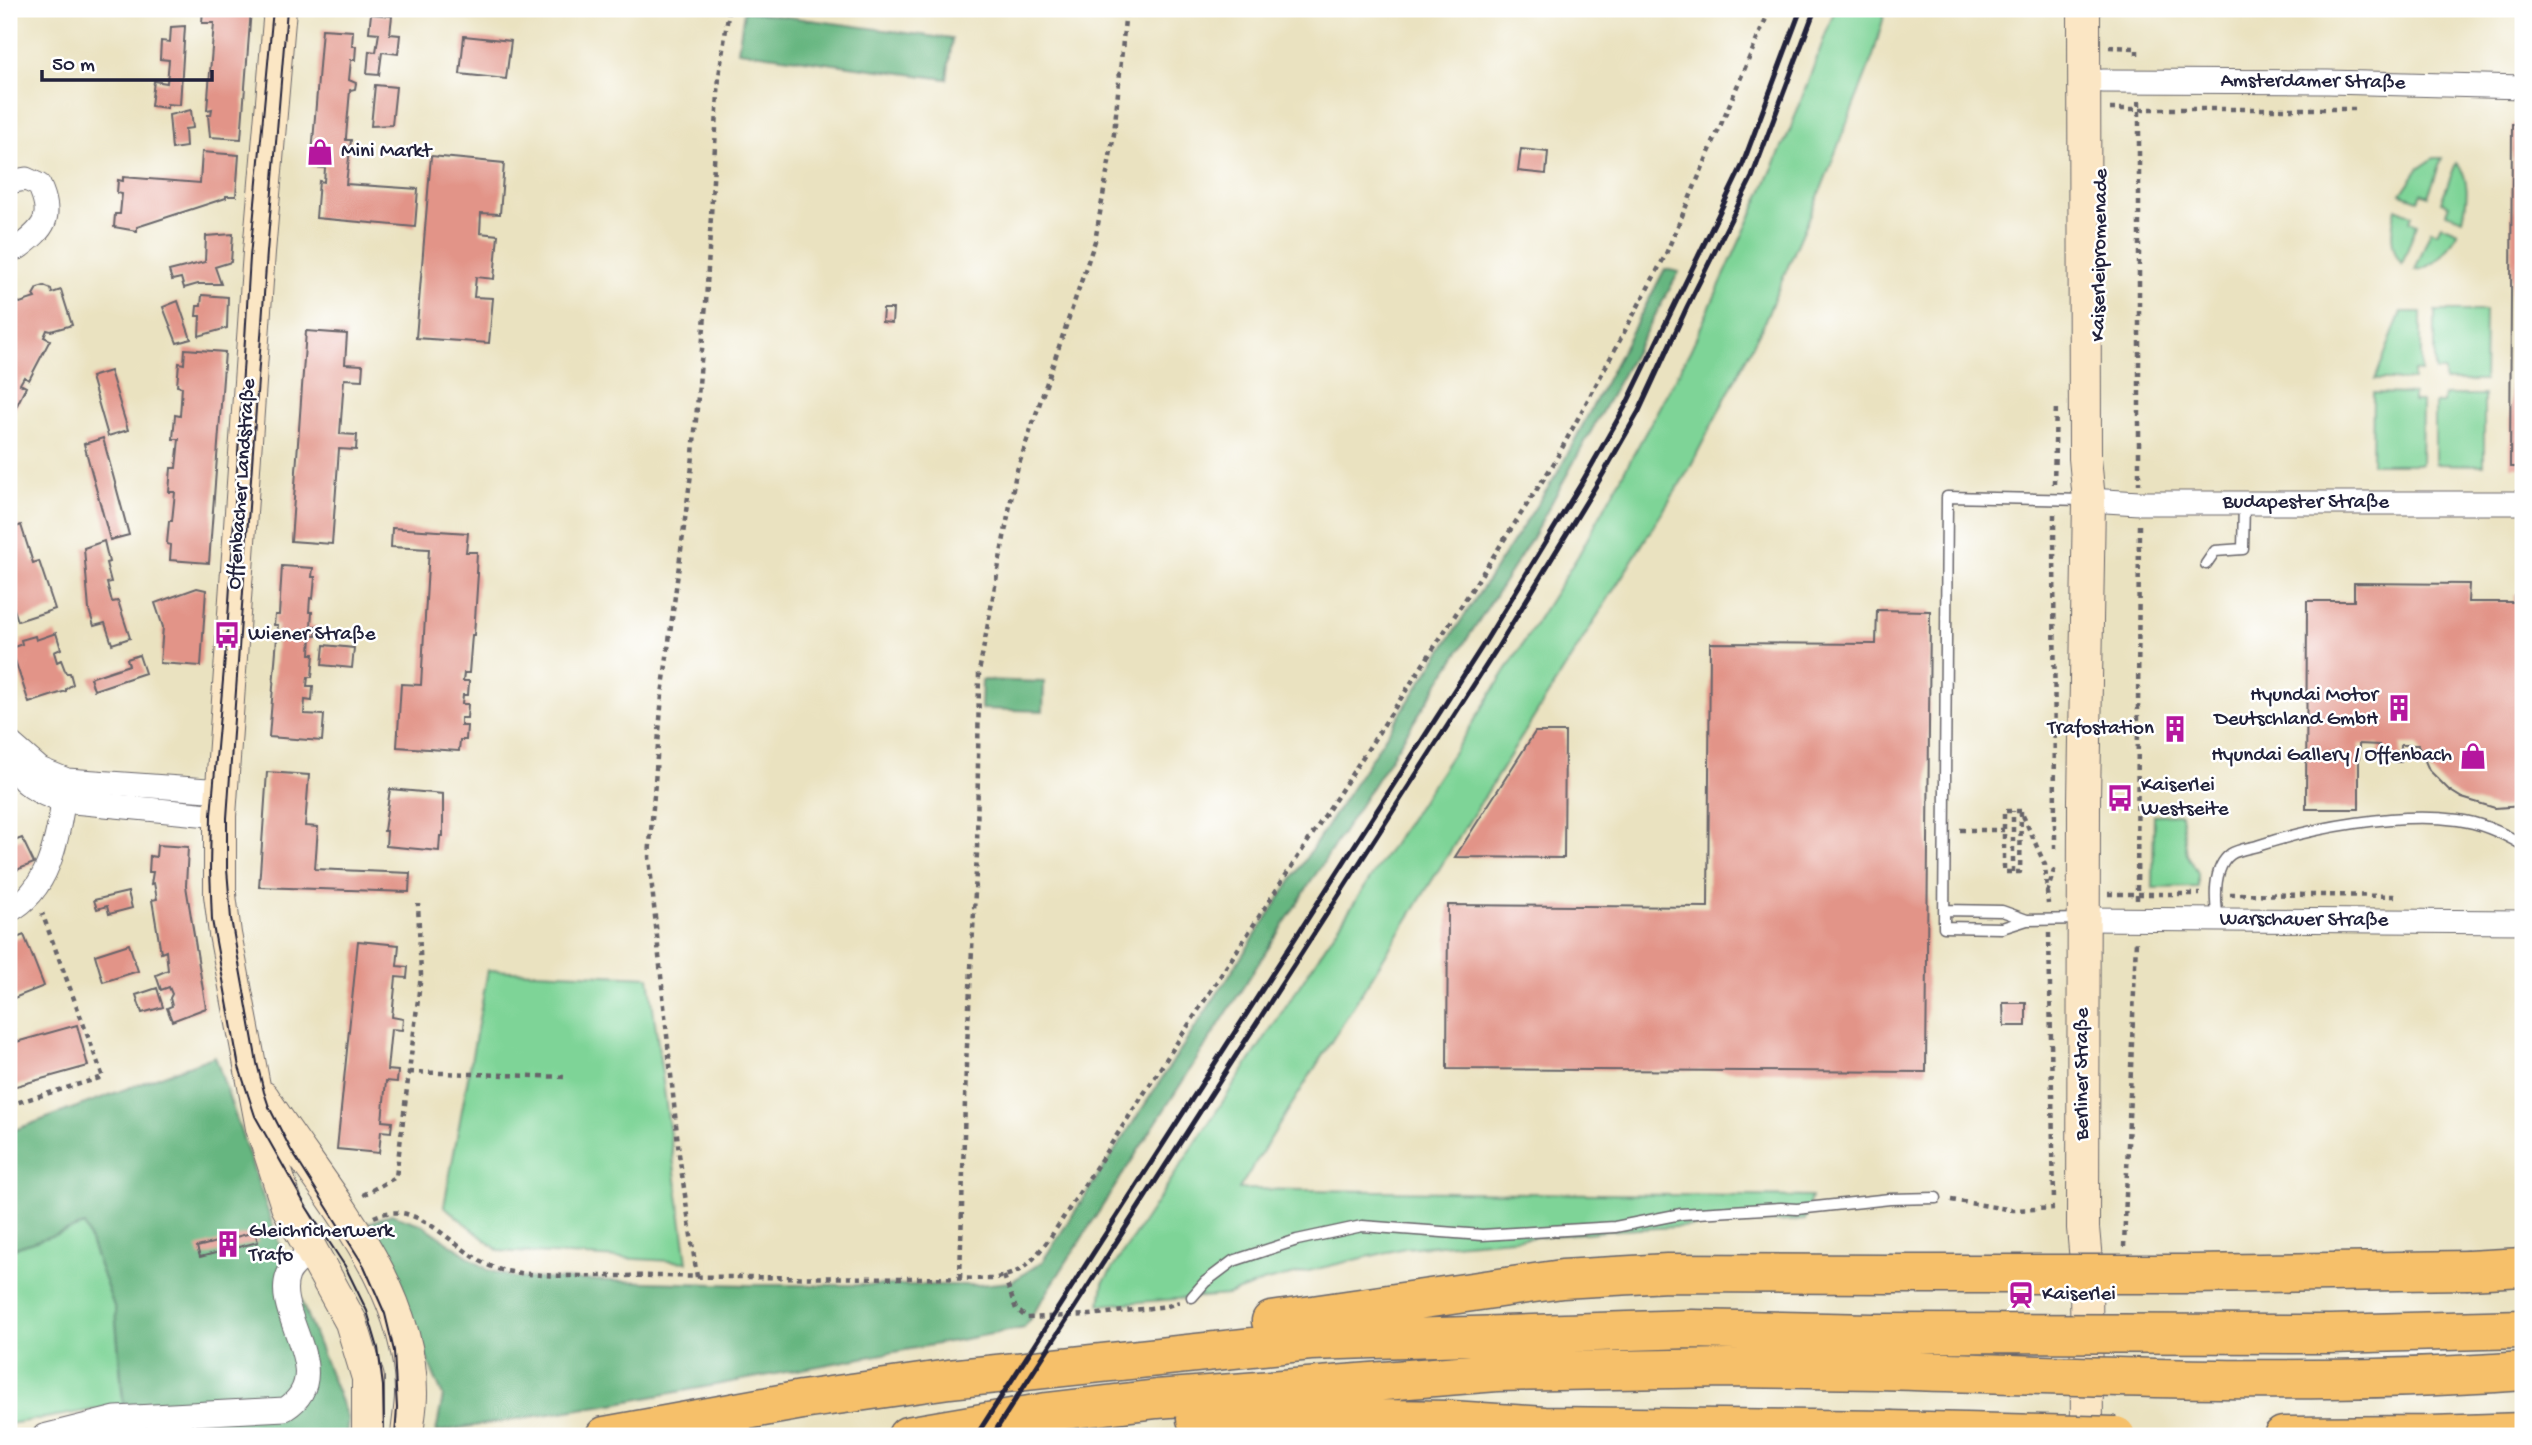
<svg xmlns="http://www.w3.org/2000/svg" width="2532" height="1445" viewBox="0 0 2532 1445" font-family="'Gochi Hand',sans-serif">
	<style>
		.green { fill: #7ed497; stroke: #507b69; stroke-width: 2 }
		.forest { fill: #66b680; stroke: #446c5e; stroke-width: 2 }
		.building { fill: #e29488 }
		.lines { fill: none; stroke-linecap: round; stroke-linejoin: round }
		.lane-casing { stroke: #68656a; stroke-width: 13 }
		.street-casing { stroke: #68656a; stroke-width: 25 }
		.secondary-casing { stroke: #68656a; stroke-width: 34 }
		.highway-casing { stroke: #68656a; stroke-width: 41 }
		.path { stroke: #68656a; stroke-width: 4.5; stroke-dasharray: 5 5; stroke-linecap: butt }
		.lane { stroke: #fff; stroke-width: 10 }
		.street { stroke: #fff; stroke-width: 23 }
		.secondary { stroke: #fbe6c4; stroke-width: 32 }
		.highway { stroke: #f6c06b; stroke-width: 38 }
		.tram { stroke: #22223b; stroke-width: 2 }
		.rail { stroke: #22223b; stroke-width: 5 }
		.highway-bridge-casing { stroke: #68656a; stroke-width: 41; stroke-linecap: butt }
		.highway-bridge { stroke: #f6c06b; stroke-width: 38 }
		.labels { text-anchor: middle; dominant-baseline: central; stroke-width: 5; stroke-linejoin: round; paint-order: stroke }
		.street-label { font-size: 21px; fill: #22223b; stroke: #fff }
		.poi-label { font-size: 21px; fill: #22223b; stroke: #fff; text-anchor: start }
	</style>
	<rect width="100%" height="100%" fill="#fff"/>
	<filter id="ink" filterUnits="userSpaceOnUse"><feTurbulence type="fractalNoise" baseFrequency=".0143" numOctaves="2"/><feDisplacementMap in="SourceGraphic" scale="14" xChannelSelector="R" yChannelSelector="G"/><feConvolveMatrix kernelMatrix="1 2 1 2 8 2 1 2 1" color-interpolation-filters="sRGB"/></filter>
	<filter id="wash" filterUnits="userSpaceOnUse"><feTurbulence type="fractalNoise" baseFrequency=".00686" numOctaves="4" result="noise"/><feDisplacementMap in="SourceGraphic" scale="28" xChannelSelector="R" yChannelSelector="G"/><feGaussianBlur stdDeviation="1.57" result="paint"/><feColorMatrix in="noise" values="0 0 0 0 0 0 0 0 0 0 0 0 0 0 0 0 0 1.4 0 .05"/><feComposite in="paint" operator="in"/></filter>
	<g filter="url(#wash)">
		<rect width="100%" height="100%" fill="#eae2c0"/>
		<path class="green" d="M1835 9H1886L1873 56 1818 197 1761 329 1688 471 1239 1189 1811 1197 1805 1220 1620 1230 1405 1248 1266 1281 1228 1295 1100 1305 1103 1283 1469 729 1578 556 1690 351 1790 130Z
			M2434 158H2442L2428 196 2421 193 2418 200 2401 194 2418 169Z
			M2456 163C2471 177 2467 201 2463 219L2446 213 2449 205 2441 202Z
			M2396 208 2412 215 2410 221 2417 224 2402 264C2389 248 2391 228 2396 208Z
			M2441 225 2458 232C2448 250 2436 268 2415 270L2431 230 2437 233Z
			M2435 311H2485L2484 381H2444V371H2435Z
			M2401 312H2421V372L2413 371V380H2375Z
			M2373 393 2413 394V402H2422L2421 464H2372Z
			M2444 395H2484V465L2435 464V403H2443Z
			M2181 814 2187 854 2198 873V887L2153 888 2154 815Z
			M488 970 649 977 687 1262 499 1251 444 1206Z
			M84 1224 115 1309 123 1405 9 1424V1250Z"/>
		<path class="forest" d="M744 11 952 39 947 79 738 51Z
			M1665 269 1679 272 1532 538 1024 1328 618 1403 436 1432 443 1396 369 1223 391 1214 423 1225 488 1270 515 1278 748 1285H979L1011 1282 1042 1262 1557 474Z
			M982 680 1044 682 1043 711 981 709Z
			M215 1056 280 1247 348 1420 346 1436H107L126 1431 115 1309 84 1225 9 1250V1132Z"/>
		<g id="blocks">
			<path class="building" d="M203 9H251L241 139 210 137 208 115H211L212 109 207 110 214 23H202Z
				M371 14 392 16 390 34 400 35 398 54 382 52 379 75 367 74 369 51 376 52 379 33 369 32Z
				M185 26 180 105 167 104V108L151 106 154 81 167 83 169 60 160 59 161 41 170 42 171 27Z
				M322 29 353 31 352 46H356L355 60H351L349 80 356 83 355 89 350 90 346 137V140H351L346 184 418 189 415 227 316 218 319 181 324 182 325 168 311 167Z
				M464 36 511 41 506 79 460 74Z
				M375 85 396 87 392 125 371 126Z
				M191 110 193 128 185 129 186 147 172 149 169 115Z
				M2512 124H2523V467H2510Z
				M1521 149 1548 152 1546 174 1518 171Z
				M202 152 239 155 236 196H226V198L137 227V231L114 227 115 214H120L122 194 117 193 118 180 123 181V177L200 183Z
				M431 156 504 163 500 214 481 213 480 233 498 235 494 279 476 277 474 297 493 298 489 343 416 338Z
				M233 234 231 262 215 267 221 284H198L184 288 181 278 172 280 169 271 205 262 206 236Z
				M44 286 51 289 52 293 61 290 72 325 51 331 47 330 44 337 50 340 29 380 24 377 20 384 26 387 9 421V320L14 314 10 312 16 301 20 303 35 298 33 295 37 288Z
				M202 295 228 297 227 328 199 336 200 316H196L197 306H201Z
				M178 301 191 339 177 343 163 307Z
				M883 309H893L892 323 882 322Z
				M306 331 347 334 345 364 363 365 362 380 344 379 340 434 357 435 356 450 339 449 332 544 291 541Z
				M185 349 225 352 209 563 170 560 171 545 167 544 169 521H172L175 492H169L171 468H176L179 439H173L175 415 180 416 182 387 177 386 179 363 184 364Z
				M110 371 128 430 108 436 91 377Z
				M103 438 129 535 110 540 84 444Z
				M9 515 14 528 21 525 33 563 39 561 55 609 18 621 9 594Z
				M392 528 468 533 466 552H477L476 573H478L474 635H472L469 673H464L463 681H469L468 695H463L462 704H468L467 718H461V726H467L466 740H460L459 751 397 747 401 684 421 685 429 549 391 547Z
				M104 541 109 562 106 563 111 582 107 583 112 602 118 601 130 638 112 644 105 623 94 626 89 610 84 548Z
				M282 566 313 568 312 577H315L313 599 310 598 309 612H312L311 626H317L316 636H311L310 654H314L312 677H308L307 686H313L312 701 305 700 304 714 324 715 322 741 269 737 278 625H274L275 615H279Z
				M2354 583 2469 584 2468 602H2514V595H2523V806L2495 808 2462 798 2449 790 2429 770 2418 745H2401V762H2379V745L2359 744V809H2306L2307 601H2354Z
				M197 588 206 590 201 666 160 663 163 627 155 603Z
				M1877 610 1930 611 1926 1072 1447 1069 1448 905 1708 907 1710 643 1876 644Z
				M56 633 61 649 54 652 57 662 61 660 66 673H70L73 684 66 689V691L29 703 11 648 22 644 21 640 35 636 36 640Z
				M324 645 354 648 352 668 322 665Z
				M139 655 145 673 94 690 90 678 129 665 127 659Z
				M1535 732H1565L1564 858 1455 857Z
				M267 772 309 775 305 826 318 827 315 869 410 873 409 892 259 887Z
				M390 789 443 794V836H440L439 851 386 846 387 831H384Z
				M22 838 34 863 9 873V843Z
				M157 845 188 847 186 886 206 1008 172 1021 167 1008 172 1006 170 998 172 994 169 987 161 990 156 975 168 970 166 951 161 953 152 900 157 899 154 883 151 884 153 872H149L150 856 156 857Z
				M128 892 132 908 109 914 107 906 97 909 94 900Z
				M24 935 44 986 9 1000V941Z
				M358 941 399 945 397 966 408 967 407 978 396 977 392 1017 403 1019 402 1030 391 1029 387 1070 398 1071 397 1082 386 1081 382 1121 392 1122 391 1132 381 1131 379 1153 337 1149Z
				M129 944 138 971 103 982 95 955Z
				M157 988 163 1007 142 1013 136 995Z
				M2003 1003H2026V1026H2004Z
				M77 1025 88 1066 9 1088V1044Z
				M255 1232 258 1242 200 1257 197 1247Z"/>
		</g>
	</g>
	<g filter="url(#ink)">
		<use href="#blocks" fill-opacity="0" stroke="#68656a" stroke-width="2"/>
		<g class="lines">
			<defs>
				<path id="lane" d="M2206 564 2215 551 2243 549 2244 503
					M1944 910 2002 911 2027 920
					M2082 919 2027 920 2002 928 1944 927 1947 497 2086 500
					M2218 920C2215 900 2212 868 2231 854 2237 850 2250 848 2257 846 2315 827 2397 812 2458 820 2482 823 2503 833 2523 845
					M1192 1297 1205 1282 1233 1261 1297 1240 1362 1226 1482 1235 1615 1227 1681 1214 1781 1208 1797 1209 1890 1199 1936 1198"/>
				<g id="street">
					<path id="s1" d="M2103 81 2328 82 2523 87"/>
					<path d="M9 182 26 179 39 185C54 217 45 228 18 248L9 247"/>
					<path id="s2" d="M2089 500 2139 503H2523"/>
					<path d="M9 742 40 769 67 780 222 791"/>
					<path d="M9 761C21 784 39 794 63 801L220 816"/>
					<path d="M9 911C53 888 58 831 66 786"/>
					<path id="s3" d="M2084 919 2523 922"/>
					<path d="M44 1436 116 1418 285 1409C339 1375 272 1315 288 1275 292 1265 303 1258 312 1252"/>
				</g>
				<path id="secondary" d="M280 9 259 252 220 816V895L225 934 262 1128 287 1206 351 1322 368 1378V1436
					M2084 9 2085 458 2089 500 2084 800 2083 1228 2086 1261 2087 1436
					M263 1097C319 1186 412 1282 411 1394 411 1408 408 1422 407 1436"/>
				<path id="highway" d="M2468 1270 2523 1267
					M1271 1321 1562 1279 1667 1273 1889 1274
					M1196 1419 1318 1418 1451 1420 1545 1426 1890 1430
					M605 1436 802 1400 949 1379 1310 1341 1692 1329 1873 1333
					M907 1436 1047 1412 1157 1399 1497 1372 1728 1368 1878 1370
					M2283 1436 2432 1435 2523 1432"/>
			</defs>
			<use href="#lane" class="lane-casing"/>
			<use href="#street" class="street-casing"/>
			<use href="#secondary" class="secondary-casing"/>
			<use href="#highway" class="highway-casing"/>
			<path class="path" d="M2109 47 2137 48V60
				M2139 101V484
				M2110 109H2357
				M2054 484 2056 405
				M2054 514 2055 852
				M2021 811H2004V872H2020L2021 811 2045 865 2048 904
				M1960 830H2004
				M2013 872V811
				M2047 893 2055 867
				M2108 894H2200
				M2230 894 2400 896
				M2137 900 2139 524
				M2049 933 2054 1201
				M409 1072 567 1077
				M9 1105 103 1077 42 913
				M363 1195 396 1177 421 975 418 904
				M1951 1200 2013 1210 2054 1208
				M374 1217C423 1194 461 1264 506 1271 556 1279 609 1275 660 1276 770 1278 881 1277 991 1279 1025 1273 1030 1263 1050 1238L1554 463 1665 256 1770 9
				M2124 1247 2136 940
				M1004 1276 1016 1309 1027 1318 1090 1315 1168 1306 1179 1302
				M697 1277 679 1154 649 857 662 695 692 466 706 303 719 76 729 9
				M960 1278 966 1065 977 853 979 672 1016 473 1095 241 1114 134 1126 9"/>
			<use href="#lane" class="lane"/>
			<use href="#street" class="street"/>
			<use href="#secondary" class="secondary"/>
			<use href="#highway" class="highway"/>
			<path class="tram" d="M273 9 250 257 227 635 211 815 210 869 212 920 239 1067 255 1116 307 1208 345 1266 367 1311 378 1348 383 1386 384 1436
				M287 9 267 252 227 818V869L231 919 257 1063 264 1092 269 1107 291 1150 364 1266 385 1314 394 1351 397 1408 395 1436"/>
			<path class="rail" d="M976 1436 1485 642 1581 484 1626 405 1742 166 1801 9
				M992 1436 1498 647 1603 474 1639 411 1687 307 1752 177 1815 9"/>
			<defs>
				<path id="highway-bridge" d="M1889 1274H2192L2468 1270
					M1873 1333 2330 1334 2523 1329
					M1878 1370C2093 1376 2308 1387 2523 1371
					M1890 1430 2116 1436"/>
			</defs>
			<use href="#highway-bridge" class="highway-bridge-casing"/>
			<use href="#highway-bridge" class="highway-bridge"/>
		</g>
	</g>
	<defs>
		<symbol id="shop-bare" viewBox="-9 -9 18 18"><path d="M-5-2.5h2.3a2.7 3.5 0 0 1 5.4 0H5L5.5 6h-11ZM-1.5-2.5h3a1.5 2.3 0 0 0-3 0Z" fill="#b5179e" stroke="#fff" stroke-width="2.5" paint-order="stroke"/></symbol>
		<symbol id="bus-bare" viewBox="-9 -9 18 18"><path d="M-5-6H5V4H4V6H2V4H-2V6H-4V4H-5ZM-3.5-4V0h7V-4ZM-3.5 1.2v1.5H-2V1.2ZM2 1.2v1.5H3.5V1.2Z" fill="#b5179e" stroke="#fff" stroke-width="2.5" paint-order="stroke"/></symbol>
		<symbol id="building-bare" viewBox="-9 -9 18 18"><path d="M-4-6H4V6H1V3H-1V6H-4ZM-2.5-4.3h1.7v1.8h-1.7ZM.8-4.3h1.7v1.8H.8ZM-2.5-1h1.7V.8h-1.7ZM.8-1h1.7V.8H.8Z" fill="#b5179e" stroke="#fff" stroke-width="2.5" paint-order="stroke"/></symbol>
		<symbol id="station-bare" viewBox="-9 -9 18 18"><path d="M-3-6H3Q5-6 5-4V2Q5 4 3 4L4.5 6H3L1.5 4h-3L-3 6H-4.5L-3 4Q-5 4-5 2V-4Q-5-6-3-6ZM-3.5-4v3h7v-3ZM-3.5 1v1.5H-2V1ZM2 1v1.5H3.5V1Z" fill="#b5179e" stroke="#fff" stroke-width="2.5" paint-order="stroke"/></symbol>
	</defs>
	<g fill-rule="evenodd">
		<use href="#shop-bare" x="301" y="133" width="38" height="38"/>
		<use href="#bus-bare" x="208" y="616" width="38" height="38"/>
		<use href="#building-bare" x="2380" y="689" width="38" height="38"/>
		<use href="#building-bare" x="2156" y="710" width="38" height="38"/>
		<use href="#shop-bare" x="2454" y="737" width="38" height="38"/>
		<use href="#bus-bare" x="2101" y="779" width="38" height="38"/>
		<use href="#building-bare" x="209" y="1225" width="38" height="38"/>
		<use href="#station-bare" x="2002" y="1276" width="38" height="38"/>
	</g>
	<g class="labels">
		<g class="street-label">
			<text stroke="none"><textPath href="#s1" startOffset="210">Amsterdamer Straße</textPath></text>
			<text transform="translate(2101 255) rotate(-89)">Kaiserleipromenade</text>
			<text transform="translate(243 484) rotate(-86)">Offenbacher Landstraße</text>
			<text stroke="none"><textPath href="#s2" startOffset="217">Budapester Straße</textPath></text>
			<text stroke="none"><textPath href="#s3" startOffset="220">Warschauer Straße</textPath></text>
			<text transform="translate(2083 1074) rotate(-90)">Berliner Straße</text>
		</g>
		<g class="poi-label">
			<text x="341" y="152">Mini Markt</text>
			<text x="248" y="635">Wiener Straße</text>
			<text x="2378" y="696" text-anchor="end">Hyundai Motor<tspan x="2378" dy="24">Deutschland GmbH</tspan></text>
			<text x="2154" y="729" text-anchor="end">Trafostation</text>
			<text x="2452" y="756" text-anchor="end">Hyundai Gallery / Offenbach</text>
			<text x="2141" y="786">Kaiserlei<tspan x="2141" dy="24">Westseite</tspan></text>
			<text x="249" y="1232">Gleichricherwerk<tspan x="249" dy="24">Trafo</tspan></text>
			<text x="2042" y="1295">Kaiserlei</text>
		</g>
	</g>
	<rect width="2532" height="1445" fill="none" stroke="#fff" stroke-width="35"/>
	<path d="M42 70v10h170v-10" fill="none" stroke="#22223b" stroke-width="3.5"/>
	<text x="52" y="70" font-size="21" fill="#22223b" stroke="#ffffff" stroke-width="5" paint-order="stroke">50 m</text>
</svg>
